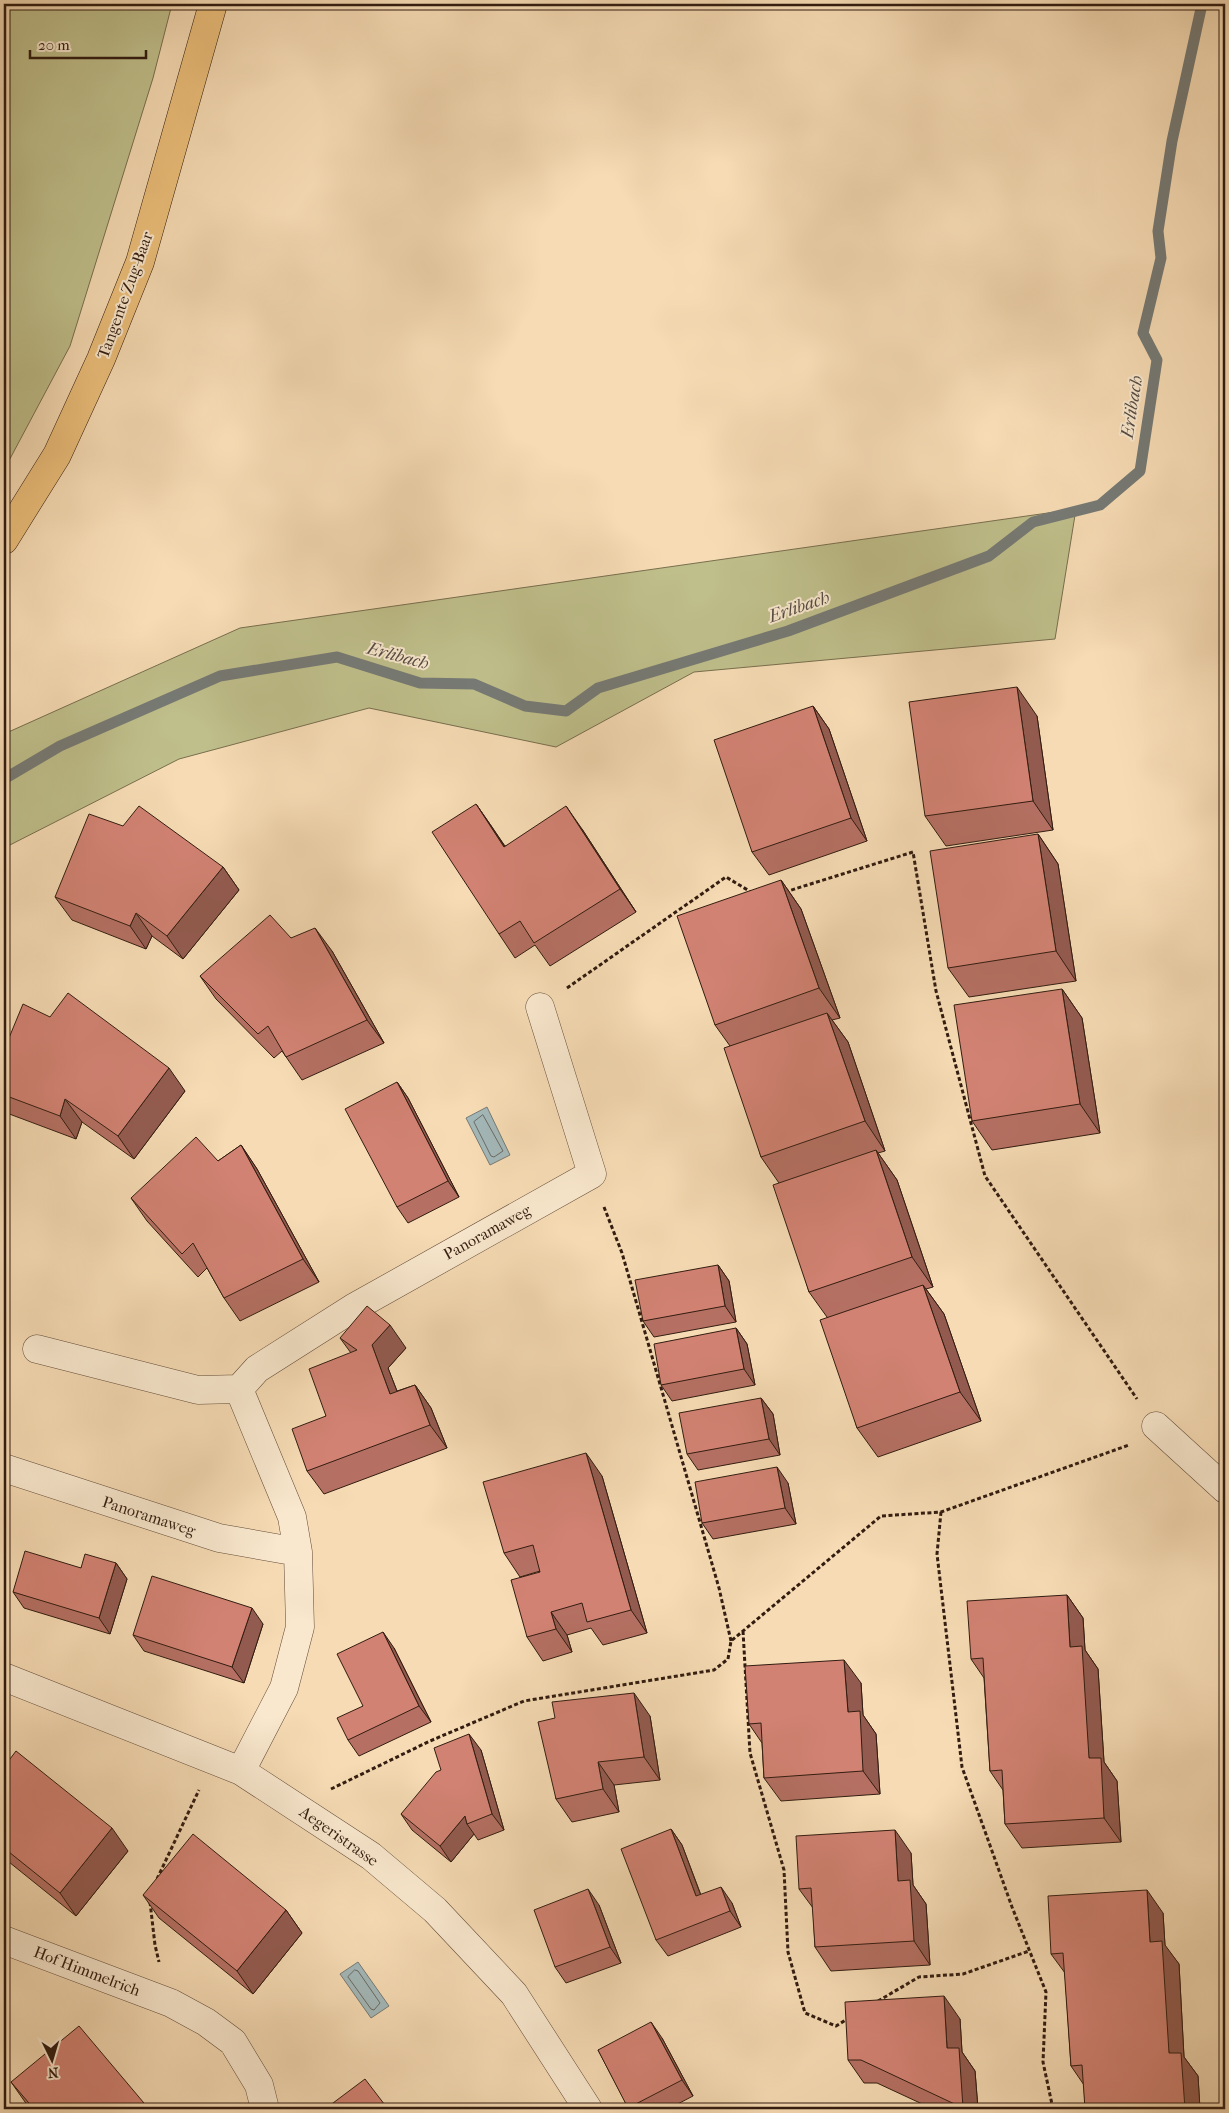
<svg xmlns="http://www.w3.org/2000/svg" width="1229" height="2113" viewBox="0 0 1229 2113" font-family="'IM FELL French Canon',serif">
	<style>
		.green { fill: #bfbf8b; stroke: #786e4e }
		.water { fill: #a3b8b9; stroke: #767a75 }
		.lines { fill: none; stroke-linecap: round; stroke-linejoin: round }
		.shore { stroke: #6a6a64; stroke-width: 1 }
		.stream { stroke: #767a75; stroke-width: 11 }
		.minor-casing { stroke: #634c39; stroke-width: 29 }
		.major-casing { stroke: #321c10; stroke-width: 29 }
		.path { stroke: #321c10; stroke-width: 3; stroke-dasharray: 4 2.5; stroke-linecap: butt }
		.minor { stroke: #f9e8ce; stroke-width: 28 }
		.major { stroke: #ebbe7a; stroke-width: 28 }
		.wall { fill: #b57063; stroke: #321c10 }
		.shaded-wall { fill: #935b50; stroke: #321c10 }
		.building { fill: #d28273; stroke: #321c10 }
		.labels { text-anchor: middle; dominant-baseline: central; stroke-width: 4; stroke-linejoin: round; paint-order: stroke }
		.street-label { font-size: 16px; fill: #321c10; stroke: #f9e8ce }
		.water-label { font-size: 18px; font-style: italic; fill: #544b43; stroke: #f9e8ce }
	</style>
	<rect width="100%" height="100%" fill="#f6dbb4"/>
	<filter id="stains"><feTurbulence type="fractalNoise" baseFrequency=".004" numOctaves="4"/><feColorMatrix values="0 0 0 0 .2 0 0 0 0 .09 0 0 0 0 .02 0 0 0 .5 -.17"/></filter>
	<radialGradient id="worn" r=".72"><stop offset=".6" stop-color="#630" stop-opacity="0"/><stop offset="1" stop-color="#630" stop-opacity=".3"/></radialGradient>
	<path class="green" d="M4 4H172L153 78 70 346 4 470Z
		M1076 509 1055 639 694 672 556 747 369 708 179 759 4 848V734L240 628Z"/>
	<path class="water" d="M487 1107 510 1155 490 1165 466 1118Z
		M358 1962 389 2006 371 2018 340 1974Z"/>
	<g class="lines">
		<path class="shore" d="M483 1115 503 1151 494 1157 491 1156 474 1122Z
			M355 1970 358 1971 380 2003 374 2010 371 2009 348 1977Z"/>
		<path class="stream" d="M4 779 60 746 220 676 337 657 420 683 474 684 525 706 566 711 598 688 788 631 989 556 1033 522 1100 505 1140 471 1157 360 1143 333 1161 258 1158 231 1172 141 1202 4"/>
		<defs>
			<path id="minor" d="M37 1349 198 1390 239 1389
				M1156 1426 1225 1489
				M4 1468 219 1538 298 1552
				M4 1677 241 1771 371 1856 435 1910 514 1994 588 2109
				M241 1771 284 1688 300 1627 298 1552 292 1517 239 1389 257 1369 353 1308 592 1174 540 1007
				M4 1940 171 2003 206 2022 233 2042 259 2085 265 2109"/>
			<path id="major" d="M4 540 57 455 101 359 140 262 213 4"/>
		</defs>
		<use href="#minor" class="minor-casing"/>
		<use href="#major" class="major-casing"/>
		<path class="path" d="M785 892 913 852 936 991 985 1176 1137 1399
			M567 988 726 877 751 892
			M604 1207 622 1253 719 1588 731 1641
			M941 1512 937 1554 962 1767 1012 1907 1046 1992 1043 2062 1053 2109
			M743 1631 750 1753 784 1870 788 1952 805 2013 836 2026 849 2018
			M331 1789 430 1741 524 1701 714 1670 728 1659 731 1641 881 1516 941 1512 1129 1445
			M157 1879 199 1790
			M150 1902 155 1945 159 1962
			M878 2001 919 1977 963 1974 1029 1951"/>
		<use href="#minor" class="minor"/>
		<use href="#major" class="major"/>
	</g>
	<path class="wall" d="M813 706 829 729 867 841 769 875 752 852Z
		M1037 716 1053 830 946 846 925 816Z
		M476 804 505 846 582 829 636 912 550 966 535 945 515 958 499 934Z
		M1038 834 1058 864 1076 981 969 997 948 968Z
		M223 867 239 890 183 959 152 936 146 949 72 920 55 897Z
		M781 880 801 909 840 1018 832 1020 848 1042 885 1151 878 1153 897 1180 933 1287 926 1289 944 1314 981 1421 878 1457 857 1428 827 1317 809 1292 779 1183 761 1157 730 1046 715 1025Z
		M291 938 332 951 384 1043 302 1080 282 1051 274 1058 216 999 200 976Z
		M1062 989 1082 1018 1100 1133 992 1150 972 1121Z
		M50 1017 185 1091 134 1159 82 1122 76 1139 4 1112V1050Z
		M397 1082 408 1098 459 1197 408 1223 397 1207Z
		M241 1145 257 1169 319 1282 240 1321 224 1298 207 1268 198 1277 147 1221 131 1198 218 1161Z
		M718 1265 729 1281 736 1322 654 1337 643 1321Z
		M736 1328 747 1344 755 1385 672 1401 661 1385Z
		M340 1338 406 1348 388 1368 397 1391 415 1385 431 1408 447 1448 324 1494 307 1471 326 1416 351 1353Z
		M761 1398 773 1414 780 1455 698 1470 687 1454Z
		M602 1476 647 1633 603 1645 591 1628 567 1635 572 1652 543 1661 527 1637 540 1571 520 1577 504 1553Z
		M788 1483 796 1524 713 1539 702 1523Z
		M116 1563 127 1579 110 1634 24 1608 13 1592 81 1568Z
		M1067 1595 1083 1618 1085 1650 1098 1669 1104 1762 1117 1781 1121 1842 1022 1848 1005 1824 1003 1790 990 1771 984 1678 971 1659Z
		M263 1624 244 1683 144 1651 133 1635Z
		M394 1648 431 1722 359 1756 348 1740 363 1706Z
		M861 1683 863 1715 876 1734 880 1794 781 1801 764 1778 762 1743 749 1724Z
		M650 1716 660 1780 614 1785 619 1812 572 1822 556 1799 555 1718Z
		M481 1750 504 1830 478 1840 474 1834 451 1862 412 1830 401 1814Z
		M4 1767 128 1851 76 1916 4 1858Z
		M671 1829 682 1845 701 1895 732 1903 741 1927 668 1956 656 1940Z
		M911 1853 913 1885 926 1904 930 1965 831 1971 815 1947 813 1908 799 1889Z
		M143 1895 286 1910 302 1933 253 1994 159 1918Z
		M599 1905 621 1963 566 1983 555 1967Z
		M1163 1913 1165 1946 1179 1964 1184 2057 1198 2076 1200 2109H1085L1084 2085 1071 2066 1065 1973 1051 1954Z
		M960 2019 962 2052 975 2071 978 2109H933L877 2083H864L848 2060Z
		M662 2038 693 2096 668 2109H629L598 2050Z
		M11 2082 149 2109H30Z"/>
	<path class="shaded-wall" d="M1017 687 1037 716 1053 830 1033 801Z
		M813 706 829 729 867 841 851 818Z
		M476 804 492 827 520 870 504 847Z
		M566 806 582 829 636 912 620 889Z
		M1038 834 1058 864 1076 981 1056 951Z
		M223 867 239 890 183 959 167 936Z
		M781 880 801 909 840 1018 819 988Z
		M136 913 152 936 146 949 130 926Z
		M315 928 332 951 384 1043 367 1020Z
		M1062 989 1082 1018 1100 1133 1080 1104Z
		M827 1013 848 1042 885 1151 865 1121Z
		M169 1068 185 1091 134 1159 118 1136Z
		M397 1082 408 1098 459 1197 448 1181Z
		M65 1099 82 1122 76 1139 60 1116Z
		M241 1145 257 1169 319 1282 303 1259Z
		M876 1150 897 1180 933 1287 912 1257Z
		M718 1265 729 1281 736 1322 725 1306Z
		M923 1285 944 1314 981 1421 960 1392Z
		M390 1325 406 1348 388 1368 407 1417 390 1394 372 1345Z
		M736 1328 747 1344 755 1385 744 1369Z
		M415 1385 431 1408 447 1448 430 1425Z
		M761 1398 773 1414 780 1455 769 1439Z
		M586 1453 602 1476 647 1633 631 1610Z
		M777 1467 788 1483 796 1524 785 1508Z
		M116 1563 127 1579 110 1634 99 1618Z
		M1067 1595 1083 1618 1085 1650 1098 1669 1104 1762 1117 1781 1121 1842 1104 1818 1089 1758 1070 1647Z
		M252 1608 263 1624 244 1683 232 1667Z
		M551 1612 567 1635 572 1652 556 1629Z
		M383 1632 394 1648 431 1722 419 1706Z
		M844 1660 861 1683 863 1715 876 1734 880 1794 863 1771 848 1712Z
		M634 1693 650 1716 660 1780 644 1757Z
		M469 1734 481 1750 504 1830 492 1814Z
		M598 1762 614 1785 619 1812 603 1789Z
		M465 1816 467 1824 474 1834 451 1862 440 1846Z
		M112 1828 128 1851 76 1916 60 1893Z
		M671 1829 682 1845 707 1912 696 1896Z
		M895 1830 911 1853 913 1885 926 1904 930 1965 914 1941 898 1881Z
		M721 1887 732 1903 741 1927 730 1911Z
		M588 1889 599 1905 621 1963 610 1947Z
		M1147 1890 1163 1913 1165 1945 1179 1964 1184 2057 1198 2076 1200 2109H1185L1169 2053 1150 1942Z
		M286 1910 302 1933 253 1994 237 1971Z
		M944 1996 960 2019 962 2052 975 2071 978 2109H964L963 2108 947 2048Z
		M651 2022 662 2038 693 2096 682 2080Z"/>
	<path class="building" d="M1017 687 1033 801 925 816 909 702Z
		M813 706 851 818 752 852 714 740Z
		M476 804 504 847 566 806 620 889 534 943 520 921 499 934 432 832Z
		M139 806 223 867 167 936 136 913 130 926 55 897 89 814 123 826Z
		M1038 834 1056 951 948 968 930 851Z
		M781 880 819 988 715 1025 677 916Z
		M270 915 291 938 315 928 367 1020 286 1057 268 1026 258 1034 200 976Z
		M1062 989 1080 1104 972 1121 954 1005Z
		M68 993 169 1068 118 1136 65 1099 60 1116 4 1095V1050L23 1004 50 1017Z
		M827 1013 865 1121 761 1157 724 1048Z
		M397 1082 448 1181 397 1207 345 1109Z
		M196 1137 218 1161 241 1145 303 1259 224 1298 193 1243 182 1254 131 1198Z
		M876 1150 912 1257 809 1292 773 1185Z
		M718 1265 725 1306 643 1321 635 1280Z
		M923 1285 960 1392 857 1428 820 1320Z
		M367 1306 390 1325 372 1345 390 1394 415 1385 430 1425 307 1471 292 1429 326 1416 309 1369 357 1350 340 1338Z
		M736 1328 744 1369 661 1385 654 1344Z
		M761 1398 769 1439 687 1454 679 1413Z
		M586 1453 631 1610 587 1622 582 1603 551 1612 556 1629 527 1637 511 1580 540 1572 533 1545 504 1553 483 1482Z
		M777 1467 785 1508 702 1523 695 1482Z
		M25 1551 81 1568 85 1554 116 1563 99 1618 13 1592Z
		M152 1576 252 1608 232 1667 133 1635Z
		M1067 1595 1070 1647 1082 1646 1089 1758H1101L1104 1818 1005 1824 1002 1770 990 1771 983 1658 971 1659 967 1601Z
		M383 1632 419 1706 348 1740 337 1718 363 1706 337 1654Z
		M844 1660 848 1712 860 1711 863 1771 764 1778 761 1723 749 1724 745 1666Z
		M634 1693 644 1757 598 1762 603 1789 556 1799 538 1722 555 1718 552 1702Z
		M469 1734 492 1814 467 1824 465 1816 440 1846 401 1814 436 1772 441 1770 434 1748Z
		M16 1751 112 1828 60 1893 4 1848V1767Z
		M671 1829 696 1896 721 1887 730 1911 656 1940 621 1849Z
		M895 1830 898 1881 910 1880 914 1941 815 1947 811 1888 799 1889 796 1836Z
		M193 1834 286 1910 237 1971 143 1895Z
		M588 1889 610 1947 555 1967 534 1910Z
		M1147 1890 1150 1942 1162 1941 1169 2053H1181L1185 2109H1085L1082 2065 1071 2066 1063 1953 1051 1954 1048 1896Z
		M944 1996 947 2048H959L963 2108 861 2060H848L845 2002Z
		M651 2022 682 2080 628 2108 598 2050Z
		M79 2026 149 2109H34L11 2082Z
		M365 2079 388 2109H325Z"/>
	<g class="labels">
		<g class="street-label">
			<text transform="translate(125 295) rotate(-70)">Tangente Zug-Baar</text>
			<text transform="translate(487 1232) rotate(-29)">Panoramaweg</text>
			<text transform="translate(149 1516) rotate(18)">Panoramaweg</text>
			<text transform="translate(339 1836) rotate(35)">Aegeristrasse</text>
			<text transform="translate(87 1971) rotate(21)">Hof Himmelrich</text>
		</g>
		<g class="water-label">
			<text transform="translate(1132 407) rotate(-81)">Erlibach</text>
			<text transform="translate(799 607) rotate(-19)">Erlibach</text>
			<text transform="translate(398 656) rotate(15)">Erlibach</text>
		</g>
	</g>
	<rect width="1229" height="2113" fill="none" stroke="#f6dbb4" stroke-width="20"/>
	<rect x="5" y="5" width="1219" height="2103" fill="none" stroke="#321c10" stroke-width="2.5"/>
	<rect x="10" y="10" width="1209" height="2093" fill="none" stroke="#321c10"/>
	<g transform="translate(52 2060) rotate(175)" stroke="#f9e8ce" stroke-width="4" paint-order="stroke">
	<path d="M0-4L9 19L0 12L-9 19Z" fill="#321c10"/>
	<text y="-8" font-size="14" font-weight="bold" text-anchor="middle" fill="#321c10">N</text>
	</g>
	<path d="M30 50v8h116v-8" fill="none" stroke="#321c10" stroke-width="2.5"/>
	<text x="38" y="50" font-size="15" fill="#321c10" stroke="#f9e8ce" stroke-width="4" paint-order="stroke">20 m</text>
	<rect width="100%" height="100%" filter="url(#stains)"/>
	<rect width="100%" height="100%" fill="url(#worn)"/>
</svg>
